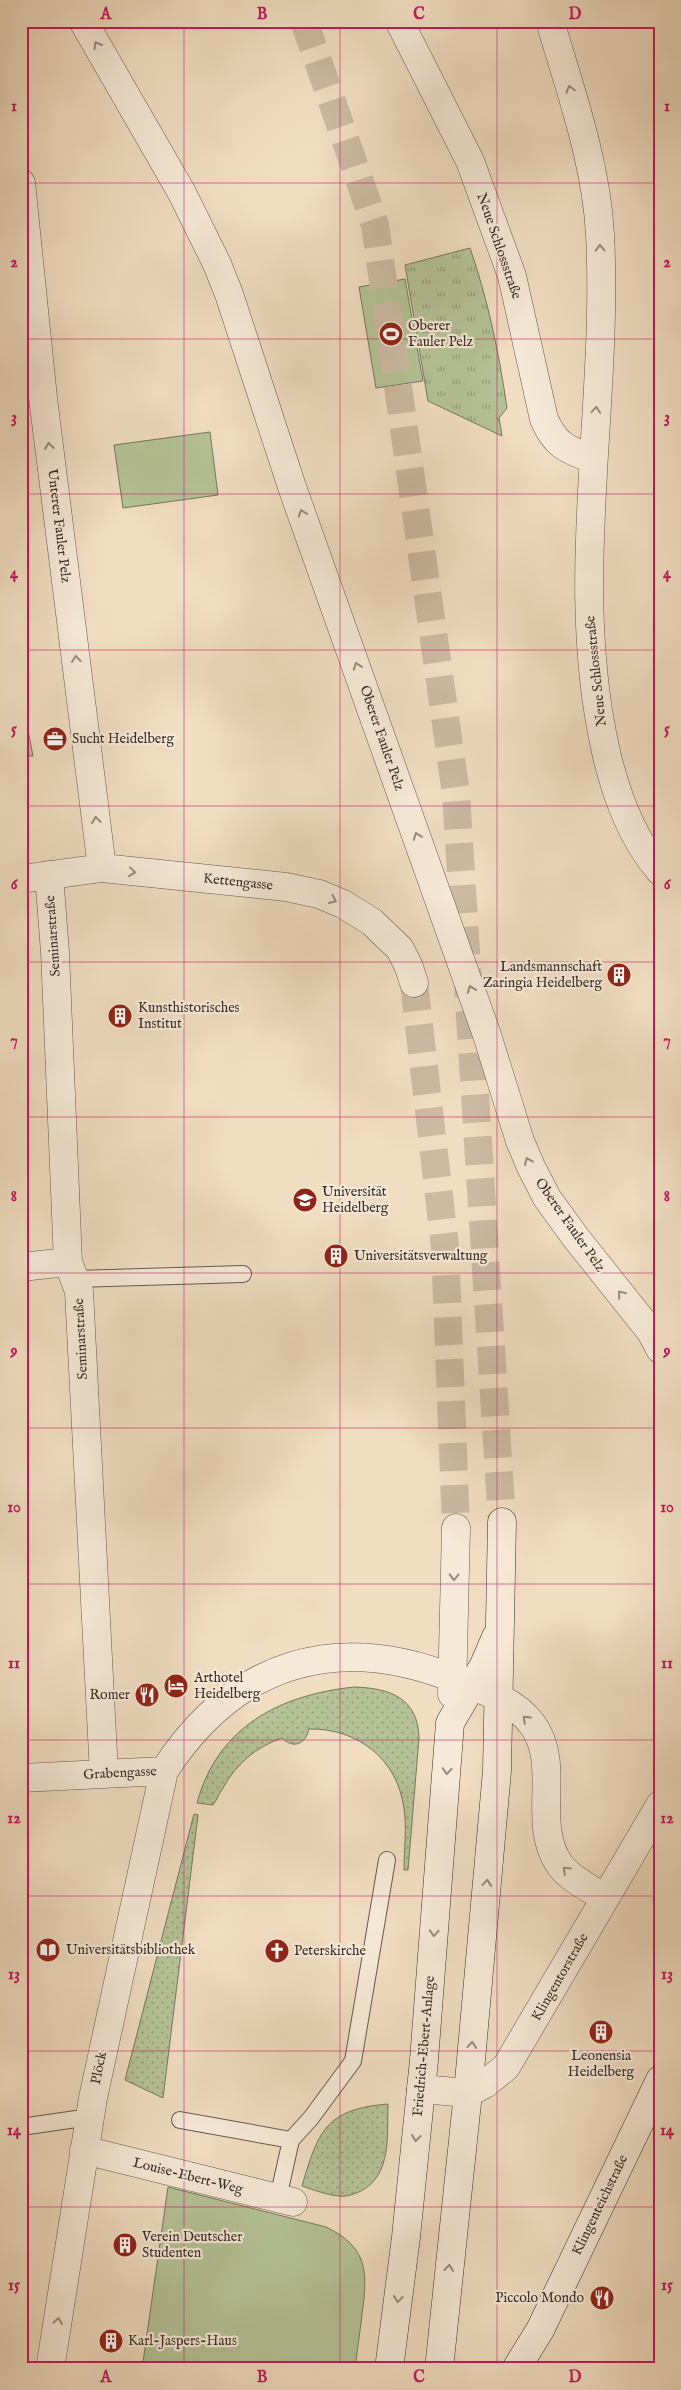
<svg xmlns="http://www.w3.org/2000/svg" width="681" height="2390" viewBox="0 0 681 2390" font-family="'IM FELL English',serif">
	<style>
		.grass { fill: url(#grass-dots); stroke: #77775f }
		.park { fill: url(#park-tufts); stroke: #77775f }
		.garden { fill: #b5c297; stroke: #77775f }
		.lines { fill: none; stroke-linecap: round; stroke-linejoin: round }
		.street-tunnel { stroke: #ccbaa3; stroke-width: 28; stroke-dasharray: 28 14; stroke-linecap: butt }
		.secondary-tunnel { stroke: #ccbaa3; stroke-width: 28; stroke-dasharray: 28 14; stroke-linecap: butt }
		.lane-casing { stroke: #67584e; stroke-width: 18 }
		.street-casing { stroke: #67584e; stroke-width: 29 }
		.secondary-casing { stroke: #392c27; stroke-width: 29 }
		.lane { stroke: #f6e9d7; stroke-width: 16 }
		.street { stroke: #f6e9d7; stroke-width: 28 }
		.secondary { stroke: #f6e9d7; stroke-width: 28 }
		.oneway { stroke: #988a7f }
		.grid { fill: none; stroke: #c2185b; stroke-width: 1; stroke-opacity: 0.55 }
		.labels { text-anchor: middle; dominant-baseline: central; stroke-width: 4.5; stroke-linejoin: round; paint-order: stroke }
		.street-label { font-size: 14px; fill: #392c27; stroke: #f6e9d7 }
		.poi-label { font-size: 14px; fill: #392c27; stroke: #f6e9d7; text-anchor: start }
		.neatline { fill: none; stroke: #c2185b; stroke-width: 2 }
		.grid-label { font-size: 16px; text-anchor: middle; font-weight: bold; fill: #c2185b }
	</style>
	<defs>
		<pattern id="grass-dots" width="8" height="8" patternUnits="userSpaceOnUse" patternTransform="scale(1.25)"><rect width="8" height="8" fill="#b5c297"/><path d="M2 2h.1M6 6h.1" fill="none" stroke="#949e7b" stroke-width="1.8" stroke-linecap="round"/></pattern>
		<pattern id="park-tufts" width="24" height="20" patternUnits="userSpaceOnUse" patternTransform="scale(1.25)"><rect width="24" height="20" fill="#b5c297"/><path d="M3 7l-1-3M5 7V3M7 7l1-3M15 17l-1-3M17 17v-4M19 17l1-3" fill="none" stroke="#949e7b"/></pattern>
	</defs>
	<rect width="100%" height="100%" fill="#f1ddc2"/>
	<filter id="stains"><feTurbulence type="fractalNoise" baseFrequency=".004" numOctaves="4"/><feColorMatrix values="0 0 0 0 .2 0 0 0 0 .09 0 0 0 0 .02 0 0 0 .5 -.17"/></filter>
	<radialGradient id="worn" r=".72"><stop offset=".6" stop-color="#630" stop-opacity="0"/><stop offset="1" stop-color="#630" stop-opacity=".3"/></radialGradient>
	<path class="grass" d="M354 1687C390 1688 418 1698 419 1738L408 1870H404C404 1850 407 1828 404 1809 398 1759 357 1728 309 1729 306 1743 294 1750 282 1738 256 1747 236 1764 223 1788 219 1793 217 1800 213 1805L197 1803C218 1726 280 1695 354 1687Z
		M194 1814 198 1815 163 2098 125 2080Z
		M388 2104C387 2134 392 2175 361 2191 354 2194 347 2197 339 2196 327 2195 314 2190 302 2186 318 2131 326 2109 388 2104Z"/>
	<path class="park" d="M470 248C488 300 499 353 507 408L499 418 502 436 428 401 405 265Z"/>
	<path class="garden" d="M405 279 423 381 376 388 359 287Z
		M210 432 218 495 123 508 114 445Z
		M21 694 33 756H21Z
		M168 2187 326 2227C368 2247 368 2272 362 2314 360 2333 357 2351 355 2369H142Z"/>
	<g class="lines">
		<path class="street-tunnel" d="M414 983 445 1247 456 1528"/>
		<path class="secondary-tunnel" d="M304 21 375 225 456 794 502 1522"/>
		<defs>
			<path id="lane" d="M75 1279 243 1274
				M180 2120 291 2140
				M21 2127 90 2117
				M278 2198 291 2140 311 2118 353 2061 387 1860"/>
			<path id="street" d="M83 21 182 193 217 264 229 294 292 487 487 1035 520 1141 531 1167 547 1198 576 1238 651 1332 660 1349
				M399 21 470 161 512 276 544 419C555 445 567 450 593 459
				M550 21C570 90 596 161 600 234 609 407 567 581 606 752 616 795 631 837 660 871
				M21 183 43 398 102 868
				M49 875 55 952 68 1262 79 1291 104 1774
				M21 879 102 868 286 887 319 894 343 904 372 922 400 949 409 967 414 983
				M21 1267 68 1262
				M452 1694 456 1528
				M21 1778 164 1771
				M421 2089 468 2093 485 2084 506 2067 660 1805
				M84 2150 293 2202
				M50 2369 93 2098 164 1771C235 1661 338 1631 458 1680 483 1690 515 1701 532 1724 563 1765 530 1823 560 1865 570 1879 591 1889 605 1898"/>
			<path id="secondary" d="M389 2369 406 2237 424 2060 450 1723 484 1665 496 1637
				M439 2369 468 2093 497 1771 502 1522
				M516 2369 540 2330 660 2080"/>
		</defs>
		<use href="#lane" class="lane-casing"/>
		<use href="#street" class="street-casing"/>
		<use href="#secondary" class="secondary-casing"/>
		<use href="#lane" class="lane"/>
		<use href="#street" class="street"/>
		<use href="#secondary" class="secondary"/>
	</g>
	<defs><path id="oneway-chevron" d="M-2-3.5L2.5 0L-2 3.5" fill="none" stroke-width="1.6" stroke-linecap="round" stroke-linejoin="round" transform="scale(1.25)"/></defs>
	<g class="oneway">
		<use href="#oneway-chevron" transform="translate(97 45) rotate(-120)"/>
		<use href="#oneway-chevron" transform="translate(570 89) rotate(-106)"/>
		<use href="#oneway-chevron" transform="translate(600 248) rotate(-92)"/>
		<use href="#oneway-chevron" transform="translate(596 410) rotate(-86)"/>
		<use href="#oneway-chevron" transform="translate(49 446) rotate(-97)"/>
		<use href="#oneway-chevron" transform="translate(302 513) rotate(-110)"/>
		<use href="#oneway-chevron" transform="translate(76 659) rotate(-97)"/>
		<use href="#oneway-chevron" transform="translate(357 666) rotate(-110)"/>
		<use href="#oneway-chevron" transform="translate(96 820) rotate(-97)"/>
		<use href="#oneway-chevron" transform="translate(417 836) rotate(-110)"/>
		<use href="#oneway-chevron" transform="translate(132 872) rotate(6)"/>
		<use href="#oneway-chevron" transform="translate(333 900) rotate(24)"/>
		<use href="#oneway-chevron" transform="translate(471 989) rotate(-110)"/>
		<use href="#oneway-chevron" transform="translate(528 1161) rotate(-113)"/>
		<use href="#oneway-chevron" transform="translate(621 1294) rotate(-129)"/>
		<use href="#oneway-chevron" transform="translate(454 1577) rotate(91)"/>
		<use href="#oneway-chevron" transform="translate(526 1719) rotate(-136)"/>
		<use href="#oneway-chevron" transform="translate(447 1771) rotate(94)"/>
		<use href="#oneway-chevron" transform="translate(566 1870) rotate(-137)"/>
		<use href="#oneway-chevron" transform="translate(487 1883) rotate(-85)"/>
		<use href="#oneway-chevron" transform="translate(434 1933) rotate(94)"/>
		<use href="#oneway-chevron" transform="translate(472 2045) rotate(-85)"/>
		<use href="#oneway-chevron" transform="translate(416 2138) rotate(96)"/>
		<use href="#oneway-chevron" transform="translate(449 2268) rotate(-84)"/>
		<use href="#oneway-chevron" transform="translate(398 2299) rotate(97)"/>
		<use href="#oneway-chevron" transform="translate(58 2321) rotate(-82)"/>
	</g>
	<path class="grid" d="M184 21V2369M340 21V2369M497 21V2369M21 183H660M21 339H660M21 494H660M21 650H660M21 806H660M21 962H660M21 1117H660M21 1273H660M21 1428H660M21 1584H660M21 1740H660M21 1896H660M21 2051H660M21 2207H660"/>
	<defs>
		<symbol id="stadium-disc" viewBox="-11 -11 22 22"><circle r="9.5" fill="#8f2418" stroke="#f6e9d7"/><path d="M0-5a6.5 5 0 1 0 0 10a6.5 5 0 1 0 0-10ZM-3.5-1.8h7v3.6h-7Z" fill="#fff"/></symbol>
		<symbol id="office-disc" viewBox="-11 -11 22 22"><circle r="9.5" fill="#8f2418" stroke="#f6e9d7"/><path d="M-6-3h4V-5.5h4V-3h4V5H-6ZM-1-4.5V-3h2v-1.5ZM-6 0V1H6V0Z" fill="#fff"/></symbol>
		<symbol id="building-disc" viewBox="-11 -11 22 22"><circle r="9.5" fill="#8f2418" stroke="#f6e9d7"/><path d="M-4-6H4V6H1V3H-1V6H-4ZM-2.5-4.3h1.7v1.8h-1.7ZM.8-4.3h1.7v1.8H.8ZM-2.5-1h1.7V.8h-1.7ZM.8-1h1.7V.8H.8Z" fill="#fff"/></symbol>
		<symbol id="university-disc" viewBox="-11 -11 22 22"><circle r="9.5" fill="#8f2418" stroke="#f6e9d7"/><path d="M0-5L7-2L0 1L-7-2ZM-4 1L0 2.5L4 1V4Q0 6-4 4Z" fill="#fff"/></symbol>
		<symbol id="hotel-disc" viewBox="-11 -11 22 22"><circle r="9.5" fill="#8f2418" stroke="#f6e9d7"/><path d="M-6-4.5h1.5V1H6V5H4.5V3h-9V5H-6ZM-4 0a1.8 1.8 0 1 1 3.6 0ZM.5 0V-2.5h3Q6-2.5 6 0Z" fill="#fff"/></symbol>
		<symbol id="restaurant-disc" viewBox="-11 -11 22 22"><circle r="9.5" fill="#8f2418" stroke="#f6e9d7"/><path d="M-5-6h1v4h1v-4h1v4h1v-4h1v5L-1.5 .5V6h-2V.5L-5-1ZM5-6V6H3V1.5H1.5Q1.5-4 5-6Z" fill="#fff"/></symbol>
		<symbol id="library-disc" viewBox="-11 -11 22 22"><circle r="9.5" fill="#8f2418" stroke="#f6e9d7"/><path d="M-6-4Q-3-5.5-.7-3.5V5Q-3 3-6 4ZM6-4Q3-5.5 .7-3.5V5Q3 3 6 4Z" fill="#fff"/></symbol>
		<symbol id="church-disc" viewBox="-11 -11 22 22"><circle r="9.5" fill="#8f2418" stroke="#f6e9d7"/><path d="M-1.2-6h2.4v3.5h3.3v2.4h-3.3V6h-2.4V-.1h-3.3v-2.4h3.3Z" fill="#fff"/></symbol>
	</defs>
	<g fill-rule="evenodd">
		<use href="#stadium-disc" x="377" y="320" width="28" height="28"/>
		<use href="#office-disc" x="41" y="725" width="28" height="28"/>
		<use href="#building-disc" x="605" y="961" width="28" height="28"/>
		<use href="#building-disc" x="106" y="1002" width="28" height="28"/>
		<use href="#university-disc" x="291" y="1186" width="28" height="28"/>
		<use href="#building-disc" x="322" y="1242" width="28" height="28"/>
		<use href="#hotel-disc" x="162" y="1672" width="28" height="28"/>
		<use href="#restaurant-disc" x="133" y="1681" width="28" height="28"/>
		<use href="#library-disc" x="34" y="1936" width="28" height="28"/>
		<use href="#church-disc" x="263" y="1937" width="28" height="28"/>
		<use href="#building-disc" x="587" y="2018" width="28" height="28"/>
		<use href="#building-disc" x="111" y="2231" width="28" height="28"/>
		<use href="#restaurant-disc" x="588" y="2284" width="28" height="28"/>
		<use href="#building-disc" x="97" y="2327" width="28" height="28"/>
	</g>
	<g class="labels">
		<g class="street-label">
			<text transform="translate(499 246) rotate(71)">Neue Schlossstraße</text>
			<text transform="translate(59 526) rotate(83)">Unterer Fauler Pelz</text>
			<text transform="translate(596 671) rotate(-96)">Neue Schlossstraße</text>
			<text transform="translate(382 738) rotate(71)">Oberer Fauler Pelz</text>
			<text transform="translate(238 882) rotate(6)">Kettengasse</text>
			<text transform="translate(53 936) rotate(-94)">Seminarstraße</text>
			<text transform="translate(570 1225) rotate(55)">Oberer Fauler Pelz</text>
			<text transform="translate(81 1339) rotate(-93)">Seminarstraße</text>
			<text transform="translate(120 1773) rotate(-3)">Grabengasse</text>
			<text transform="translate(560 1977) rotate(-60)">Klingentorstraße</text>
			<text transform="translate(424 2046) rotate(-85)">Friedrich-Ebert-Anlage</text>
			<text transform="translate(99 2068) rotate(-78)">Plöck</text>
			<text transform="translate(188 2176) rotate(14)">Louise-Ebert-Weg</text>
			<text transform="translate(600 2205) rotate(-64)">Klingenteichstraße</text>
		</g>
		<g class="poi-label">
			<text x="408" y="326">Oberer<tspan x="408" dy="16">Fauler Pelz</tspan></text>
			<text x="72" y="739">Sucht Heidelberg</text>
			<text x="602" y="967" text-anchor="end">Landsmannschaft<tspan x="602" dy="16">Zaringia Heidelberg</tspan></text>
			<text x="138" y="1008">Kunsthistorisches<tspan x="138" dy="16">Institut</tspan></text>
			<text x="322" y="1192">Universität<tspan x="322" dy="16">Heidelberg</tspan></text>
			<text x="354" y="1256">Universitätsverwaltung</text>
			<text x="194" y="1678">Arthotel<tspan x="194" dy="16">Heidelberg</tspan></text>
			<text x="130" y="1695" text-anchor="end">Romer</text>
			<text x="66" y="1950">Universitätsbibliothek</text>
			<text x="294" y="1951">Peterskirche</text>
			<text x="601" y="2056" text-anchor="middle">Leonensia<tspan x="601" dy="16">Heidelberg</tspan></text>
			<text x="142" y="2237">Verein Deutscher<tspan x="142" dy="16">Studenten</tspan></text>
			<text x="584" y="2298" text-anchor="end">Piccolo Mondo</text>
			<text x="128" y="2341">Karl-Jaspers-Haus</text>
		</g>
	</g>
	<rect width="681" height="2390" fill="none" stroke="#f1ddc2" stroke-width="55"/>
	<rect x="28" y="28" width="626" height="2334" class="neatline"/>
	<g class="grid-label">
		<text x="106" y="19">A</text>
		<text x="262" y="19">B</text>
		<text x="419" y="19">C</text>
		<text x="575" y="19">D</text>
		<text x="14" y="111">1</text>
		<text x="667" y="111">1</text>
		<text x="14" y="267">2</text>
		<text x="667" y="267">2</text>
		<text x="14" y="422">3</text>
		<text x="667" y="422">3</text>
		<text x="14" y="578">4</text>
		<text x="667" y="578">4</text>
		<text x="14" y="734">5</text>
		<text x="667" y="734">5</text>
		<text x="14" y="889">6</text>
		<text x="667" y="889">6</text>
		<text x="14" y="1045">7</text>
		<text x="667" y="1045">7</text>
		<text x="14" y="1201">8</text>
		<text x="667" y="1201">8</text>
		<text x="14" y="1356">9</text>
		<text x="667" y="1356">9</text>
		<text x="14" y="1512">10</text>
		<text x="667" y="1512">10</text>
		<text x="14" y="1668">11</text>
		<text x="667" y="1668">11</text>
		<text x="14" y="1823">12</text>
		<text x="667" y="1823">12</text>
		<text x="14" y="1979">13</text>
		<text x="667" y="1979">13</text>
		<text x="14" y="2135">14</text>
		<text x="667" y="2135">14</text>
		<text x="14" y="2290">15</text>
		<text x="667" y="2290">15</text>
		<text x="106" y="2382">A</text>
		<text x="262" y="2382">B</text>
		<text x="419" y="2382">C</text>
		<text x="575" y="2382">D</text>
	</g>
	<rect width="100%" height="100%" filter="url(#stains)"/>
	<rect width="100%" height="100%" fill="url(#worn)"/>
</svg>
